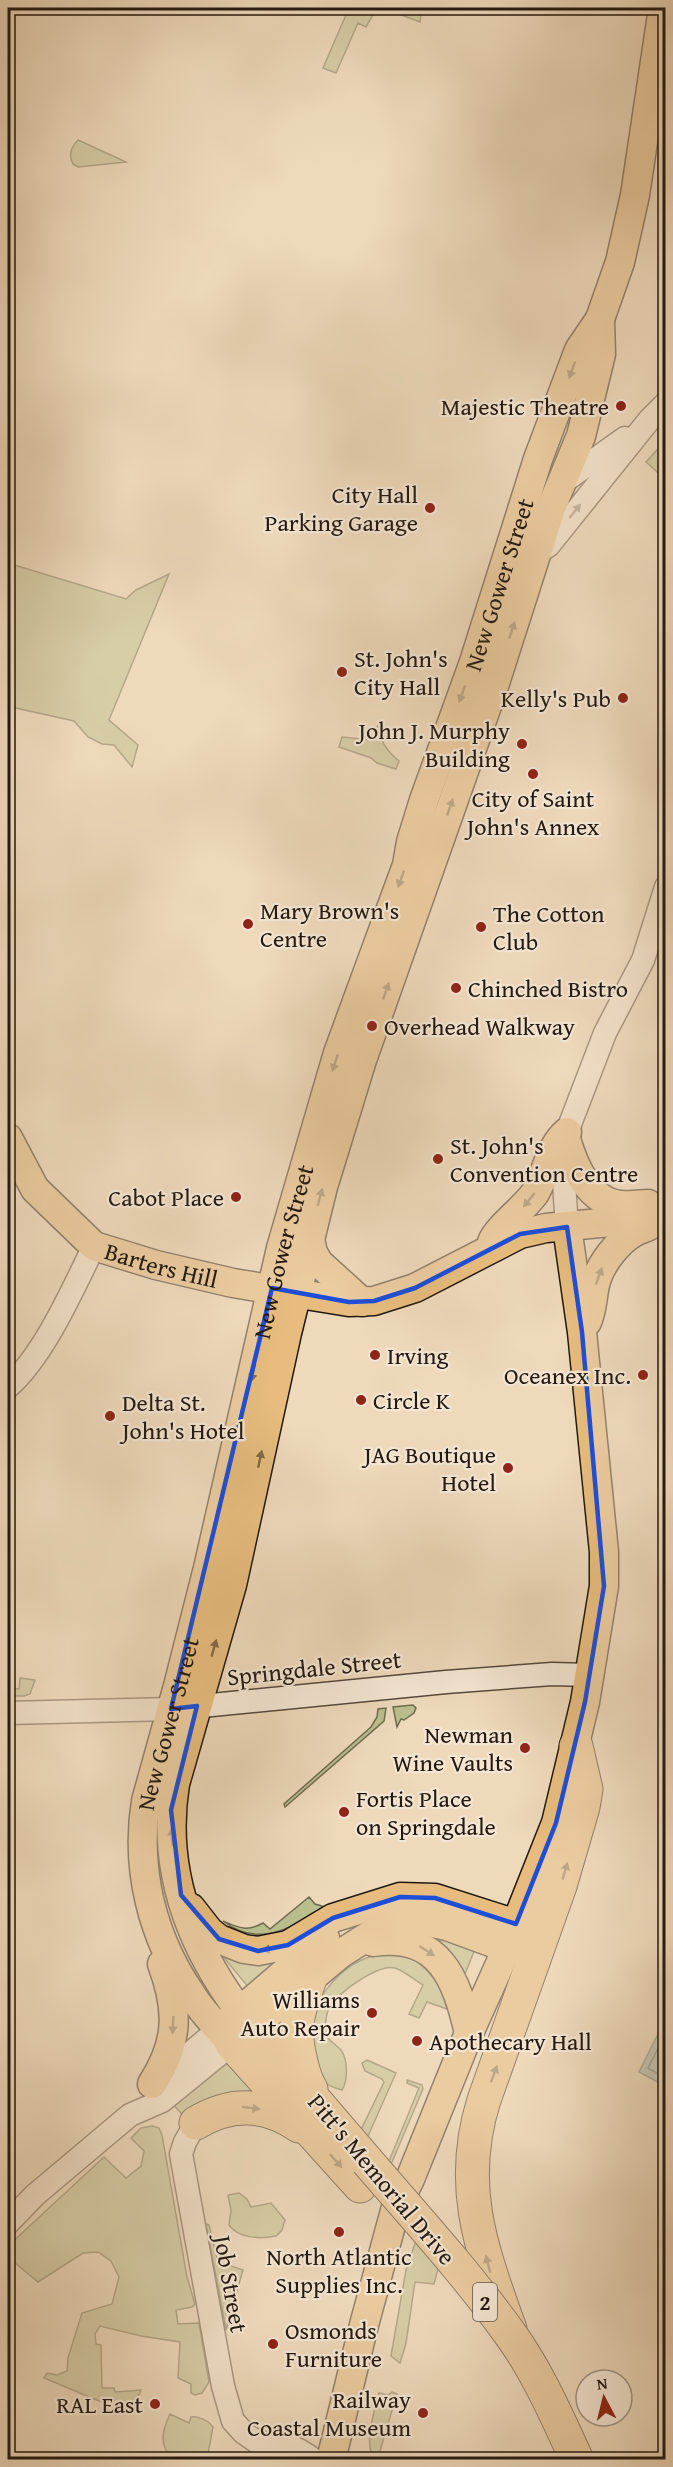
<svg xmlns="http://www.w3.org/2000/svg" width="673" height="2467" viewBox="0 0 673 2467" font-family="'Gentium Book Plus',serif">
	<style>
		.green { fill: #babf8f; stroke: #6e6c50; stroke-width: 1.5 }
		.water { fill: #9ab9b4; stroke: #6a7973; stroke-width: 1.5 }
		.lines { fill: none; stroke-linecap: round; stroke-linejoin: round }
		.shore { stroke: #5e6962; stroke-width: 1.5 }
		.minor-casing { stroke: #55493c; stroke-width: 25 }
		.major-casing { stroke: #221911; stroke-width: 31 }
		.highway-casing { stroke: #221911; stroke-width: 35 }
		.minor { stroke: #f4e6d3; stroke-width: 22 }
		.major { stroke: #e7bc7e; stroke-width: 28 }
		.highway { stroke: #e7bc7e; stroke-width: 33 }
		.highway-bridge-casing { stroke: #221911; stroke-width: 35; stroke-linecap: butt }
		.highway-bridge { stroke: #e7bc7e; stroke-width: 33 }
		.oneway { fill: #846a48 }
		.oneway2 { fill: #968a7c }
		.marked { fill: none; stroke: #1d4ed8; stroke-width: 4.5; stroke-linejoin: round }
		.poi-dot { fill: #8f2418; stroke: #f4e6d3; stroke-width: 2 }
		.labels { text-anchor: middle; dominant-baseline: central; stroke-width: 4.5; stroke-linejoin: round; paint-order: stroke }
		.shield { fill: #f4e6d3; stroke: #61564b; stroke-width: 1.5 }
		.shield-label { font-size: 22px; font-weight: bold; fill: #221911 }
		.poi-label { font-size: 24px; fill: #221911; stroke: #f4e6d3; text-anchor: start }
		.street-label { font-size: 24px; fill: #221911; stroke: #f4e6d3 }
	</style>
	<rect width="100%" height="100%" fill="#eed9bb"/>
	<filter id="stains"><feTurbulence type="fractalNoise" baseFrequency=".00333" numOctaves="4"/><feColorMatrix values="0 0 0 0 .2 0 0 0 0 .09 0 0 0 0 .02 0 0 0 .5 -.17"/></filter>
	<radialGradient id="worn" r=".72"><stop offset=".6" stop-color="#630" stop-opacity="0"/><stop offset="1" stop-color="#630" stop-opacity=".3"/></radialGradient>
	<path class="green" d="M349 8H377L366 27 358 23 336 73 323 68Z
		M383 8H422L420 22Z
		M78 140 126 162 78 167 73 164C68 155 71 147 78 140Z
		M665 441V479L646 462Z
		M8 563 126 599 136 590 169 574 109 720 138 745 132 767 114 745 102 744 88 737 74 721 11 707 8 716Z
		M378 725C379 740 388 752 399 761L396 769 377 763 371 758 339 747 342 737 372 740Z
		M20 1678 35 1680 30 1694 24 1696H8V1688L19 1689Z
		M413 1705 416 1708 414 1713 404 1720 401 1719 397 1727 393 1707Z
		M386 1708 384 1721 285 1807 284 1804 371 1727 377 1717 378 1709Z
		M309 1897 315 1904 322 1906 321 1909C290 1929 258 1948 223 1921 239 1928 247 1932 263 1923L270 1929Z
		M422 1933 475 1949 463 1979Z
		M221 1954 276 1962 249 1988Z
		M405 1954C428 1967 441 1983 447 2009L427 2002 419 2018 409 2014 423 1985C415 1980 404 1971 395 1968 378 1964 337 1993 329 2008 325 2017 325 2026 326 2036 330 2041 336 2045 341 2050 348 2059 348 2081 342 2090 322 2085 319 2079 313 2059 312 2053 308 2044 307 2037 307 2007 337 1970 364 1959 376 1953 391 1955 405 1954Z
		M367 2060 396 2073 352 2172 342 2169 384 2082 382 2079 365 2071 362 2063Z
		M225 2063 232 2065 259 2092 183 2116 174 2105Z
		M407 2080 422 2085 423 2089 381 2188 380 2183 419 2088 407 2083Z
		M152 2126 159 2128 162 2135 187 2277 195 2304 192 2307 176 2310 178 2324 199 2323 209 2382 202 2393 195 2395 191 2393V2384L178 2378 180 2342 141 2336 100 2326 95 2334 96 2344 101 2345 102 2388H114L115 2392 141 2390 131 2412 94 2399 44 2378 47 2373 57 2375 67 2371 68 2358 82 2313 112 2304 119 2277 111 2261 98 2252 83 2253 38 2282 8 2257V2246L104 2157 126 2178 141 2166 144 2151 131 2138 141 2128Z
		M239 2193 247 2199 251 2207 271 2203 285 2220 282 2230 276 2236C261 2239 239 2239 229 2225L231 2210 228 2195Z
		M425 2214 446 2239 434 2284 415 2282 406 2343 400 2363 391 2356 406 2270Z
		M206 2224 209 2225 218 2262 243 2270 226 2330Z
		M392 2392 397 2394 379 2454 373 2456C364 2443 375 2408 379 2393L388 2395Z
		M170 2414 189 2423 191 2417C199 2416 209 2421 213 2427L207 2459 171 2458C159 2443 162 2431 170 2414Z"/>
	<path class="water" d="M665 2020 666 2086H665L639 2072Z"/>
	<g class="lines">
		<path class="shore" d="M666 2033 648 2068 666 2079"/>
		<defs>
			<path id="minor" d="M559 485 625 438
				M537 553 549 545 650 419 666 403
				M567 1227 563 1168 567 1132 605 1033 643 960 666 887
				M8 1387C43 1357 73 1289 94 1246
				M8 1713 171 1709 446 1682 552 1674 589 1675
				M157 2081 219 2029
				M196 2123 185 2142 181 2154 223 2386 233 2421 244 2433 260 2444 265 2453 278 2460
				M8 2223 35 2195 130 2115 162 2101 232 2044
				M260 2444C282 2440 297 2447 314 2460"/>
			<g id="major">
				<path id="s1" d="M8 1138 35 1189 94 1246 156 1265 233 1283 349 1302 374 1301 415 1288 520 1234 546 1228 666 1217"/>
				<path d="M566 1139C574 1166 588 1201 620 1205 629 1206 639 1204 648 1204"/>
				<path d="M310 1239 313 1253 319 1263 362 1302"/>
				<path d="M492 1242C498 1227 524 1209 535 1193 547 1173 549 1147 567 1132"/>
				<path d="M587 1322C593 1309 592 1295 596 1281 601 1263 618 1242 633 1233 641 1228 647 1229 654 1222"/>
				<path d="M191 1908 209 1931 219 1939 244 1949 258 1951 288 1945 333 1918 400 1897 435 1898 516 1924"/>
				<path d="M373 1942C440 1933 456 1978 469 2033"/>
				<path id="s2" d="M507 1948 447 1926 429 1922 408 1923 381 1928 340 1954 232 2044C218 2028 202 2012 191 1994 152 1937 135 1869 146 1801L178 1686 208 1568 281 1248 338 1053 407 865 411 842 424 800 474 662 538 459 579 350 600 319 620 262 635 195 663 8"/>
				<path d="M226 2023 325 1938"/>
				<path d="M252 2027C195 1957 160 1876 175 1784L232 1585 287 1333 323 1187 362 1060 494 686 551 508 581 436 601 354 600 319"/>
				<path d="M152 2084C179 2042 179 2010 162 1964"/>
				<path d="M331 2460 364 2325 396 2207 410 2179 469 2033 500 1964 556 1823 585 1702 604 1586V1552L582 1332 567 1227"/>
			</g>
			<path id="highway" d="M310 1979C298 2012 292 2026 301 2062 303 2071 306 2081 311 2089
				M252 2027 367 2161
				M232 2044 360 2186
				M196 2123C231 2102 265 2103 299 2126
				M510 2329C481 2248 457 2185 484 2100L560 1886 583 1807 586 1789 576 1746"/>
		</defs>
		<use href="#minor" class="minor-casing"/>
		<use href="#major" class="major-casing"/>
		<use href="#highway" class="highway-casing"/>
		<use href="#minor" class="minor"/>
		<use href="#major" class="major"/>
		<use href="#highway" class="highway"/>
		<defs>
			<path id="highway-bridge" d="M367 2161C417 2219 469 2276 513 2338 539 2375 558 2419 577 2460"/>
		</defs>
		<use href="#highway-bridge" class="highway-bridge-casing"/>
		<use href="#highway-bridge" class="highway-bridge"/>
	</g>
	<defs><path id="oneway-solid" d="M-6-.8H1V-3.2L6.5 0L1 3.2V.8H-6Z" transform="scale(1.5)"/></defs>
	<g class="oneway">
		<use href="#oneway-solid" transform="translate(572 370) rotate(110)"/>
		<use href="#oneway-solid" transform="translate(512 630) rotate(-72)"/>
		<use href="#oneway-solid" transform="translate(462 694) rotate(110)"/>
		<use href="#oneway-solid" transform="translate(450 807) rotate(-71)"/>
		<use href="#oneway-solid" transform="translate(401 879) rotate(110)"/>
		<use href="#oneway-solid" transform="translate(386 991) rotate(-71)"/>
		<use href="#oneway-solid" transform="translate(335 1063) rotate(108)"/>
		<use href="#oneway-solid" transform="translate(320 1197) rotate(-75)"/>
		<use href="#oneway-solid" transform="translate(529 1200) rotate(129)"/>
		<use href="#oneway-solid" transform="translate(599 1276) rotate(-70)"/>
		<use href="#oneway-solid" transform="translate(253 1373) rotate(103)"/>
		<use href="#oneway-solid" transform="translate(260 1459) rotate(-78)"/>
		<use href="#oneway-solid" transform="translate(214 1648) rotate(-74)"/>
		<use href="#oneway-solid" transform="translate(172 1837) rotate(-94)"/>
		<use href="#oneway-solid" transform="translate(565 1871) rotate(-74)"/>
		<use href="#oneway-solid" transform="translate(271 1949) rotate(171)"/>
		<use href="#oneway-solid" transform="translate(427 1951) rotate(33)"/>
		<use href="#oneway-solid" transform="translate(173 2025) rotate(93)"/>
		<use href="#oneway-solid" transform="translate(494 2074) rotate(-70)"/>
		<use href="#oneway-solid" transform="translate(251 2108) rotate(7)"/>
		<use href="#oneway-solid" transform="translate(336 2161) rotate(48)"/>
		<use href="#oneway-solid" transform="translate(488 2264) rotate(-105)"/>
	</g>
	<use class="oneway2" href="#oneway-solid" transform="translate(575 511) rotate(-51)"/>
	<path d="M0 0H673V2467H0ZM567 1227 582 1332 604 1586 585 1702 556 1823 516 1924 435 1898 400 1897 333 1918 288 1945 258 1951 219 1939 181 1895 171 1810 197 1706 171 1709 272 1288 349 1302 374 1301 415 1288 520 1234Z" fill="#eed9bb" fill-opacity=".55" fill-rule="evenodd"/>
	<path class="marked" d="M567 1227 582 1332 604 1586 585 1702 556 1823 516 1924 435 1898 400 1897 333 1918 288 1945 258 1951 219 1939 181 1895 171 1810 197 1706 171 1709 272 1288 349 1302 374 1301 415 1288 520 1234Z"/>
	<g class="poi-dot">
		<circle cx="621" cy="406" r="6"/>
		<circle cx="430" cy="508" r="6"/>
		<circle cx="342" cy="672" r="6"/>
		<circle cx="623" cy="698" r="6"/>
		<circle cx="522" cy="744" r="6"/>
		<circle cx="533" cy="774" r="6"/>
		<circle cx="248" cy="924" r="6"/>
		<circle cx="481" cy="927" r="6"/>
		<circle cx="456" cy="988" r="6"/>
		<circle cx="372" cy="1026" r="6"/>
		<circle cx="438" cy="1159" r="6"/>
		<circle cx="236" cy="1197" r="6"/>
		<circle cx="375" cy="1355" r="6"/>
		<circle cx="643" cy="1375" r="6"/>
		<circle cx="361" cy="1400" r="6"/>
		<circle cx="110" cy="1416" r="6"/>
		<circle cx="508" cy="1468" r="6"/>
		<circle cx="525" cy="1748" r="6"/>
		<circle cx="344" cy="1812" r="6"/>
		<circle cx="372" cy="2013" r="6"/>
		<circle cx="417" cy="2041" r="6"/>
		<circle cx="339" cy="2232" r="6"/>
		<circle cx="273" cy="2344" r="6"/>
		<circle cx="155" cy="2404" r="6"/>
		<circle cx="423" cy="2413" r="6"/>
	</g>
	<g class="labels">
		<rect class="shield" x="473" y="2283" width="24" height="38" rx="4.5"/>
		<g class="shield-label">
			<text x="485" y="2302">2</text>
		</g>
		<g class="poi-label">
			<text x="609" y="406" text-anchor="end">Majestic Theatre</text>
			<text x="418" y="494" text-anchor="end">City Hall<tspan x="418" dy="28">Parking Garage</tspan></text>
			<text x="354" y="658">St. John's<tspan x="354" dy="28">City Hall</tspan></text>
			<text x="611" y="698" text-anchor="end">Kelly's Pub</text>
			<text x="510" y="730" text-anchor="end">John J. Murphy<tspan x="510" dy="28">Building</tspan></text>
			<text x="533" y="798" text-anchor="middle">City of Saint<tspan x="533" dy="28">John's Annex</tspan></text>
			<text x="260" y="910">Mary Brown's<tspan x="260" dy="28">Centre</tspan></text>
			<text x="493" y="913">The Cotton<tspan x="493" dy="28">Club</tspan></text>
			<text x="468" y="988">Chinched Bistro</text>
			<text x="384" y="1026">Overhead Walkway</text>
			<text x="450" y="1145">St. John's<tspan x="450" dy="28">Convention Centre</tspan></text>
			<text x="224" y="1197" text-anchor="end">Cabot Place</text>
			<text x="387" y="1355">Irving</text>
			<text x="631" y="1375" text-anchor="end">Oceanex Inc.</text>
			<text x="373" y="1400">Circle K</text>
			<text x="122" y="1402">Delta St.<tspan x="122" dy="28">John's Hotel</tspan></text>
			<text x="496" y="1454" text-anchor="end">JAG Boutique<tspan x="496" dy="28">Hotel</tspan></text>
			<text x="513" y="1734" text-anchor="end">Newman<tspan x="513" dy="28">Wine Vaults</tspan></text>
			<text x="356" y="1798">Fortis Place<tspan x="356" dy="28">on Springdale</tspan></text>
			<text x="360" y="1999" text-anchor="end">Williams<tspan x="360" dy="28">Auto Repair</tspan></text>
			<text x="429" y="2041">Apothecary Hall</text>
			<text x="339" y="2256" text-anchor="middle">North Atlantic<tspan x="339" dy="28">Supplies Inc.</tspan></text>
			<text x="285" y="2330">Osmonds<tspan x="285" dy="28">Furniture</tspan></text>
			<text x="411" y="2399" text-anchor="end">Railway<tspan x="411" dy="28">Coastal Museum</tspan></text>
			<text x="143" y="2404" text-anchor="end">RAL East</text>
		</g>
		<g class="street-label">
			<text stroke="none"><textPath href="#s2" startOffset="1856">New Gower Street</textPath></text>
			<text stroke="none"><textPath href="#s2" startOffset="1154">New Gower Street</textPath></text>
			<text stroke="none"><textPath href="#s1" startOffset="210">Barters Hill</textPath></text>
			<text transform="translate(314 1668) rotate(-6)">Springdale Street</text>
			<text stroke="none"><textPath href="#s2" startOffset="668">New Gower Street</textPath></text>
			<text transform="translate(382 2179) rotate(50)">Pitt's Memorial Drive</text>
			<text transform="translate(231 2284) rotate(80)">Job Street</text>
		</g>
	</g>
	<rect width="673" height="2467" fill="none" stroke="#eed9bb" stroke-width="30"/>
	<rect x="9" y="9" width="655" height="2449" fill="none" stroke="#221911" stroke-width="3"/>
	<rect x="15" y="15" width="643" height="2437" fill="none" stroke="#221911" stroke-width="1.5"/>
	<g transform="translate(604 2398) rotate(353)"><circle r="28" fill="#f4e6d3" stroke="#a09485" stroke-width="1.5"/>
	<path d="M0-4.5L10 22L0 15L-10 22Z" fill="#8f2418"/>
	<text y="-9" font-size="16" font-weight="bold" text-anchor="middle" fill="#221911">N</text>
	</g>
	<rect width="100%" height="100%" filter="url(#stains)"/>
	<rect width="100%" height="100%" fill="url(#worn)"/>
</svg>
